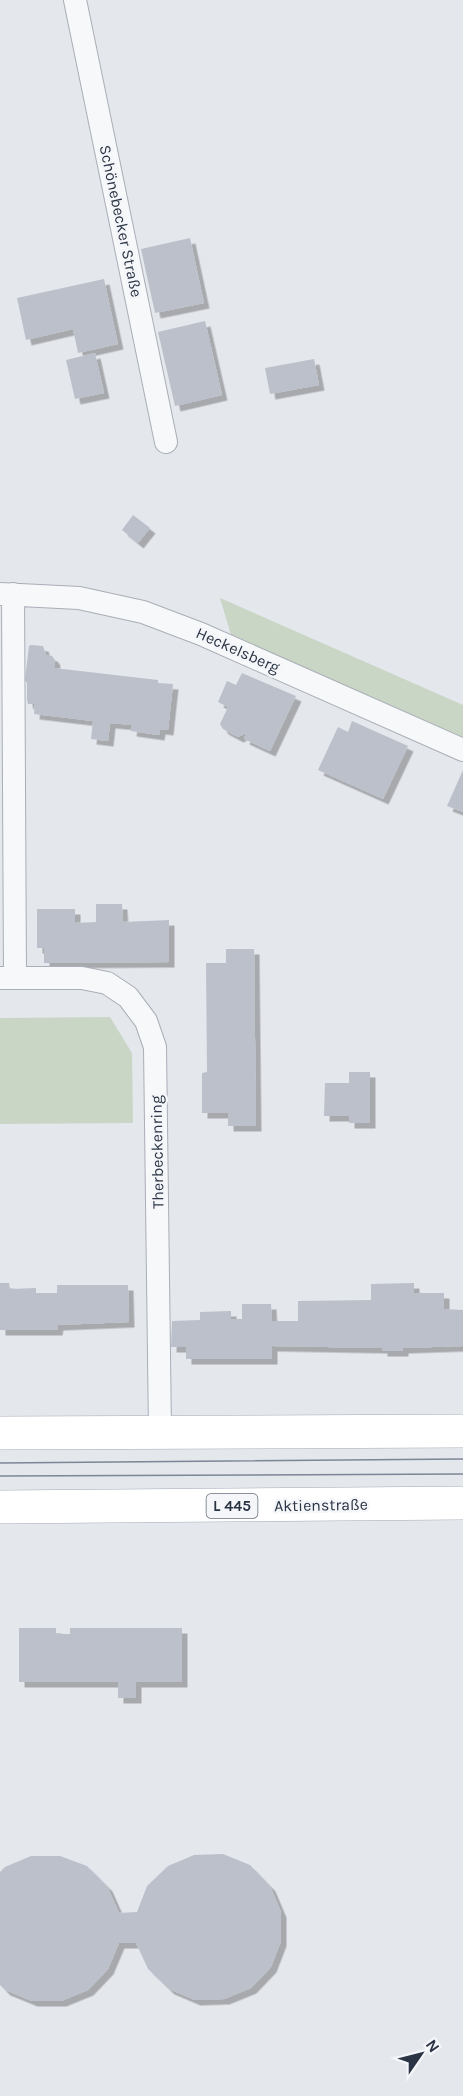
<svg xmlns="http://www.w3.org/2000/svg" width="463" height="2096" viewBox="0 0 463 2096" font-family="Karla,sans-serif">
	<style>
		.green { fill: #c9d6c5 }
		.building { fill: #bbc0ca; filter: url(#shadow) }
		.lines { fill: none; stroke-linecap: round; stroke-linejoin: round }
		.minor-casing { stroke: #a9aeb7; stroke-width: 24 }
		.primary-casing { stroke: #a3abb8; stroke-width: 34 }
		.minor { stroke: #f7f8fa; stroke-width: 22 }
		.primary { stroke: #fff; stroke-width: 33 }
		.tram { stroke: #7d8696; stroke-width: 1.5 }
		.labels { text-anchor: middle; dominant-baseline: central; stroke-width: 5; stroke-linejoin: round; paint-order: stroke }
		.shield { fill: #f4f6f9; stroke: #676e7b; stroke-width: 1.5 }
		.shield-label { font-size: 15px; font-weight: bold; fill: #2b3445 }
		.street-label { font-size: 16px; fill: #2b3445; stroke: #f4f6f9 }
	</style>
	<defs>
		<filter id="shadow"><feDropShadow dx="5.5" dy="5.5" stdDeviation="0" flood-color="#0004"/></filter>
	</defs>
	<rect width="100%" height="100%" fill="#e4e7ec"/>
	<path class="green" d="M220 598 463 705V738L231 635Z
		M110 1017 132 1053 133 1123 0 1124V1018Z"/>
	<path class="building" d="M190 238 204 303 155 313 141 249Z
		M104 279 118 344 78 353 73 329 26 340 17 298Z
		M205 321 222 395 175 406 158 332Z
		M95 353 104 393 75 399 66 360Z
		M314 359 319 385 270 394 265 368Z
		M133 515 150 528 138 543 122 530Z
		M31 645 43 646 46 655 52 656 55 660 54 668 158 680V683L173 684 168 730 160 729 159 735 131 731 132 725 110 723 108 741 91 739 93 721 34 714 35 704H28L27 700V683L25 680 29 646Z
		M242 673 296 696 270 751 244 739 246 733 238 737 223 729 220 724 228 707 218 702 227 681 236 685Z
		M352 721 408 746 383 799 318 770 338 727 348 732Z
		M463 770V812L447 806Z
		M96 904H122L123 922 169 920V962L44 963V948H37V909H75V923L96 922Z
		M226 949H254L256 1126H228V1113H202V1073L207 1072 206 963H226Z
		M349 1072H370V1123H349V1116H324L325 1083H349Z
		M0 1283H9L10 1289 36 1288V1293H57V1285H128L129 1322 58 1325 57 1330H0Z
		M414 1283V1293H444V1309L463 1310V1346L403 1348V1351H382V1348L272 1346V1359H186V1347H171L172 1321 200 1320V1312L231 1311V1319H242V1304H271L272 1321H298V1301L371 1300V1284Z
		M19 1628H56V1634H70V1628H182V1682H136V1698H118V1682H19Z
		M223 1854 250 1865 270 1886 281 1912V1941L271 1967 251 1988 224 1999 195 2000 169 1989 148 1969 136 1943H119L108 1969 88 1990 61 2001H32L5 1990 0 1985V1872L5 1867 31 1856H60L87 1866 107 1886 119 1913 137 1912 147 1886 168 1866 194 1855Z"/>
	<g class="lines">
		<defs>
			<path id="minor" d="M75 0 166 442
				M0 594 79 598 143 612 201 634 463 750
				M13 594 15 977
				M0 978H82L107 983 128 997 146 1021 155 1047 160 1432"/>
			<path id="primary" d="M0 1433 463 1431
				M0 1507 463 1503"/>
		</defs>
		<use href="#minor" class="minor-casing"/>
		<use href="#primary" class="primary-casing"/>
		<use href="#minor" class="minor"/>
		<use href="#primary" class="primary"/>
		<path class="tram" d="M0 1463 463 1459
			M0 1476 463 1474"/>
	</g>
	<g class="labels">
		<rect class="shield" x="206.5" y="1494" width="51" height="24" rx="4.5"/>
		<g class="shield-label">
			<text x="232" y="1506">L 445</text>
		</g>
		<g class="street-label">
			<text transform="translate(121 221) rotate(78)">Schönebecker Straße</text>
			<text transform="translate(238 650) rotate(24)">Heckelsberg</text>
			<text transform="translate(157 1152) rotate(-91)">Therbeckenring</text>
			<text transform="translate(321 1505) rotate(-1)">Aktienstraße</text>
		</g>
	</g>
	<g transform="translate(421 2054) rotate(55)" stroke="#f4f6f9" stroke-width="4.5" paint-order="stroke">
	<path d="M0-4.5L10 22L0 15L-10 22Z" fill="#2b3445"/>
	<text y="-9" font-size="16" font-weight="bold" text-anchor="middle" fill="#2b3445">N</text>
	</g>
</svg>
